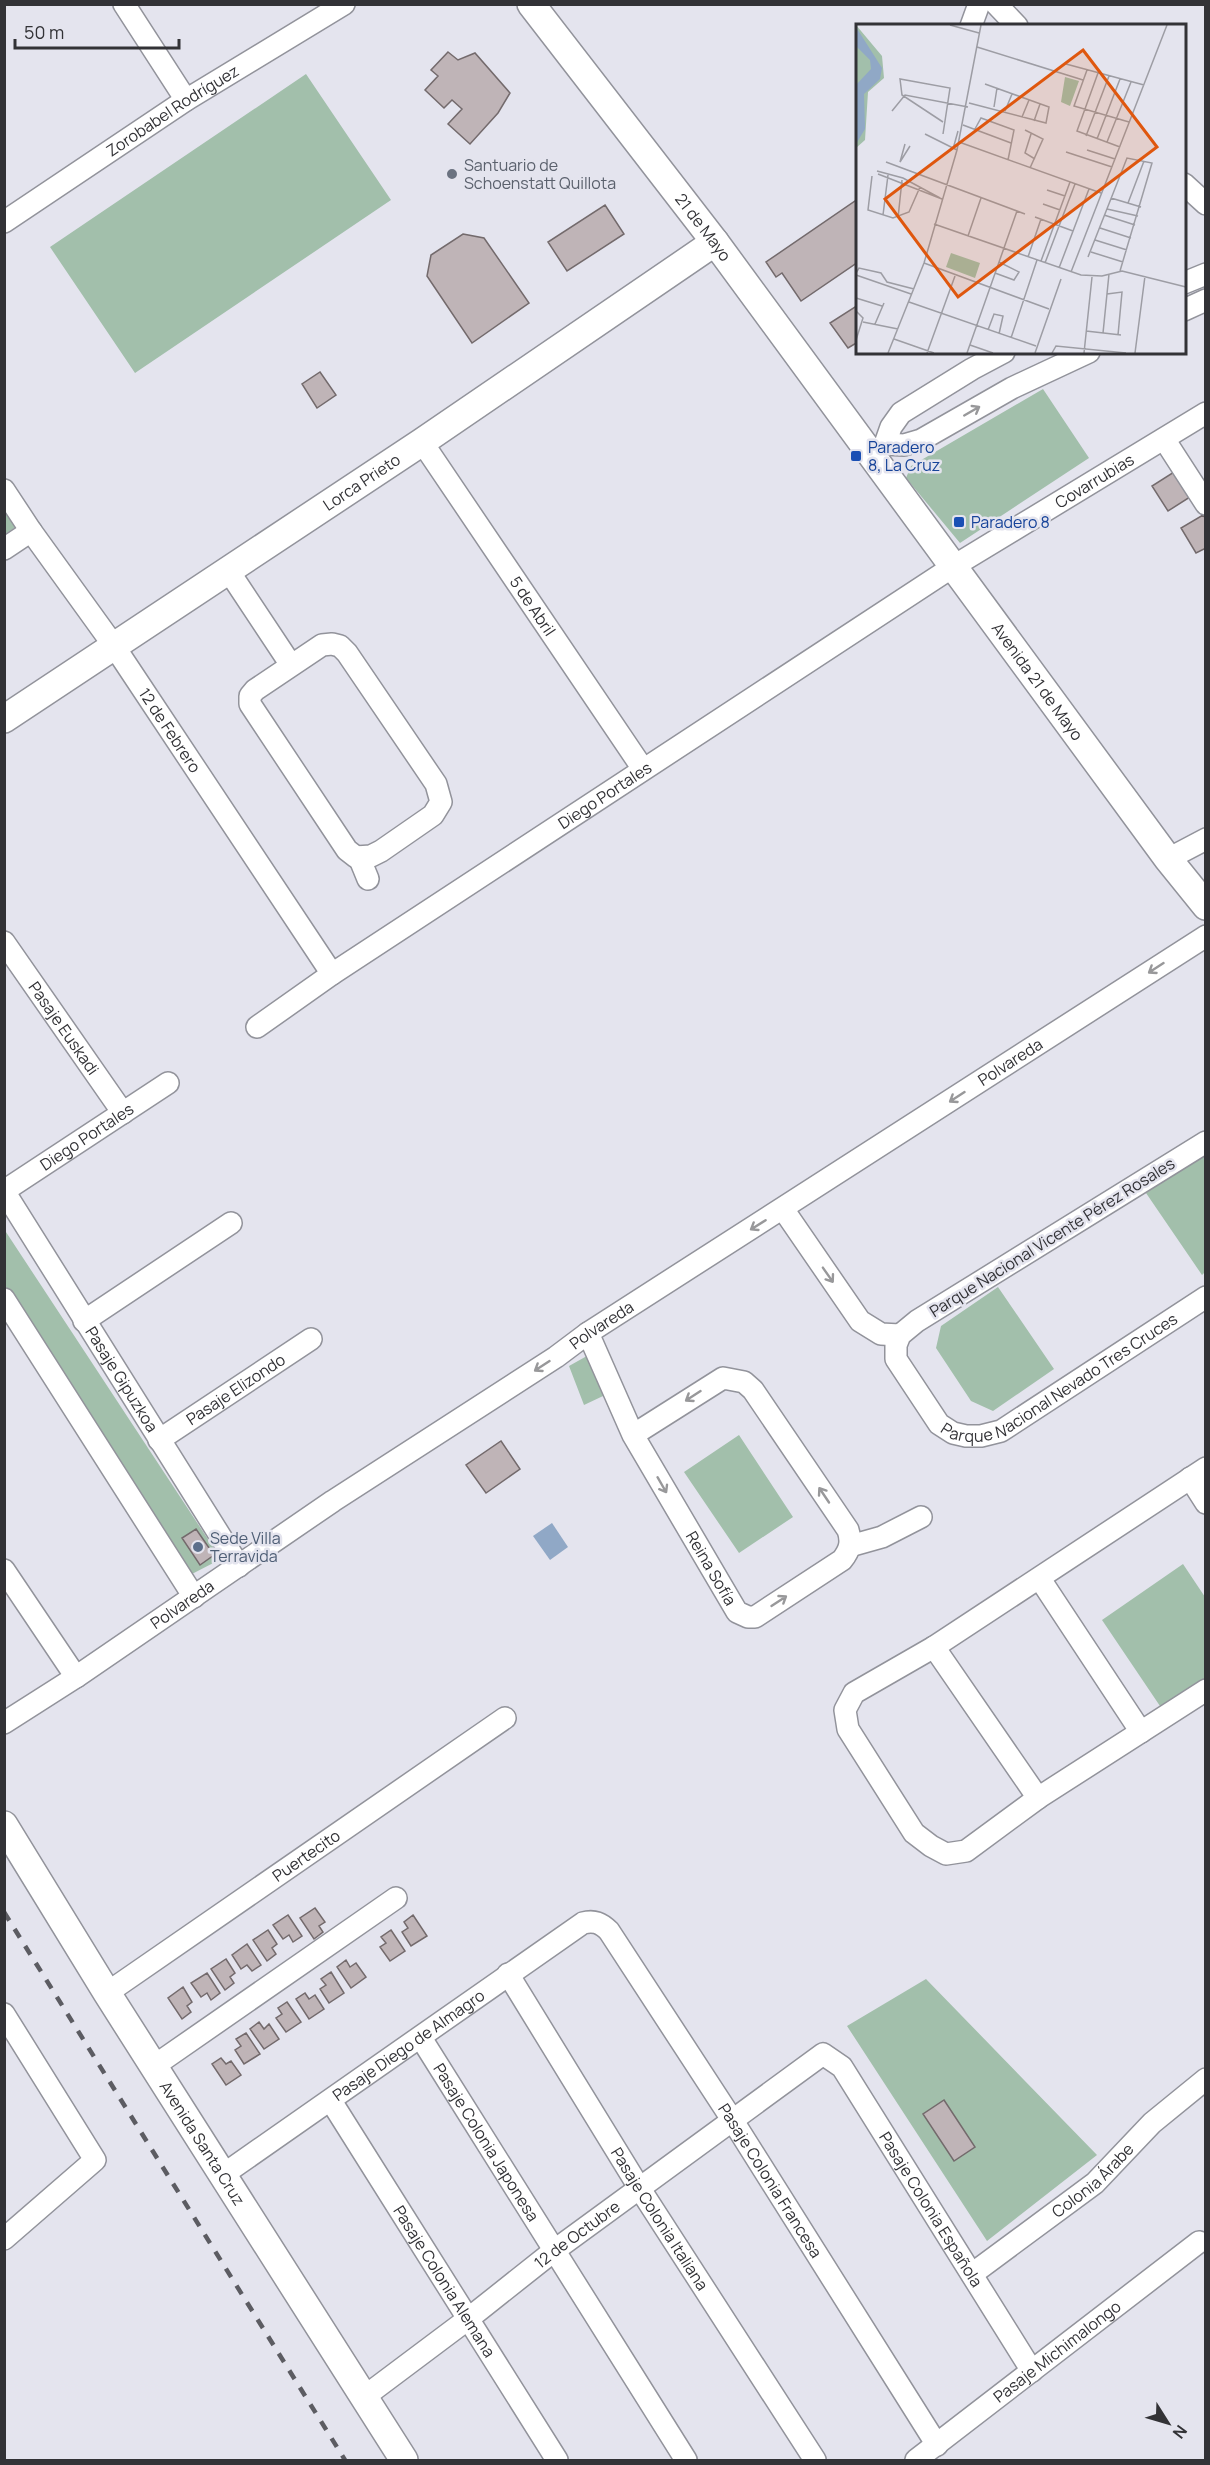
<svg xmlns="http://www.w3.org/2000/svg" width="1210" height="2465" viewBox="0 0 1210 2465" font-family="Manrope,sans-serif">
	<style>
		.green { fill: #a2bfab }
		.water { fill: #90a8c6 }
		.building { fill: #bfb4b7; stroke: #736a6c; stroke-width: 1.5 }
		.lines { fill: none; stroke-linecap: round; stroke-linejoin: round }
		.minor-casing { stroke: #92939b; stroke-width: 24 }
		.major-casing { stroke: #92939b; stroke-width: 30 }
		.minor { stroke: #fff; stroke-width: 21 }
		.major { stroke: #fff; stroke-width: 27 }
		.rail { stroke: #5c5c62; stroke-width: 4.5; stroke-dasharray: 10 10; stroke-linecap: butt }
		.oneway { stroke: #98989a }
		.worship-dot { fill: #6b7280; stroke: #e4e4ee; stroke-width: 2 }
		.transit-dot { fill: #1a4fb4; stroke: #e4e4ee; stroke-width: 2 }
		.service-dot { fill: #5c6f8a; stroke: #e4e4ee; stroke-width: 2 }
		.labels { text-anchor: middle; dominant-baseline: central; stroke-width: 5; stroke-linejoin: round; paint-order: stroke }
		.street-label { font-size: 16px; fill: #323236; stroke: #e4e4ee }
		.worship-label { font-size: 16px; fill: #5b616d; stroke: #e4e4ee; text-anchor: start }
		.transit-label { font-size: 16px; fill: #164399; stroke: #e4e4ee; text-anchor: start }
		.service-label { font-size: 16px; fill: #4e5e75; stroke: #e4e4ee; text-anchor: start }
		.inset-road { fill: none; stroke: #9d9da4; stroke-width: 1.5 }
		.view { fill: #df570e; fill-opacity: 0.15; stroke: #df570e; stroke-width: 3 }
		.inset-edge { fill: none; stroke: #323236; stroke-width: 3 }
	</style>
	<rect width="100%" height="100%" fill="#e4e4ee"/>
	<path class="green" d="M306 74 391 200 135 373 50 247Z
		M1043 389 1089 458 960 543 906 478 911 466Z
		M4 503 19 525 5 534H4Z
		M1202 1154H1205V1272L1202 1275 1146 1193Z
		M4 1229 221 1559 190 1575 5 1285Z
		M998 1287 1054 1369 993 1411 971 1401 936 1348 941 1326Z
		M603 1347 620 1388 584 1405 569 1366Z
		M739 1435 793 1517 739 1553 684 1472Z
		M1183 1564 1205 1597V1680L1162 1709 1102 1620Z
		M926 1979 1097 2155 987 2241 847 2026Z"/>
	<path class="water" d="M552 1523 568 1547 550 1560 533 1536Z"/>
	<path class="building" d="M448 52 458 60 475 53 510 93 498 113 470 144 448 124 462 109 452 100 444 108 425 90 438 76 431 70Z
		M858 199V262L801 301 782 273 776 277 766 262Z
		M605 205 624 234 567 271 548 242Z
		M463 234 484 238 529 303 472 343 427 276 431 255Z
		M858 305V342L848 348 830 323Z
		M320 372 336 395 317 408 302 384Z
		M1174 472 1190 497 1168 511 1152 486Z
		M1203 515 1206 519V548L1196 553 1181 528Z
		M501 1441 520 1469 486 1493 466 1465Z
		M196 1529 214 1555 200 1565 182 1538Z
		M315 1908 325 1922 319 1926 323 1932 314 1939 300 1918Z
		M288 1915 302 1936 293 1942 289 1935 283 1939 273 1925Z
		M413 1915 427 1936 411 1946 402 1932 408 1928 404 1922Z
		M268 1930 277 1944 272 1948 276 1954 267 1961 253 1940Z
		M391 1930 405 1951 390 1961 380 1947 386 1943 381 1937Z
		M247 1944 261 1965 252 1971 247 1965 241 1969 232 1955Z
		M226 1959 235 1973 230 1977 234 1983 225 1990 211 1969Z
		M346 1960 350 1967 356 1963 366 1977 351 1988 337 1967Z
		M331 1972 344 1993 329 2003 320 1989 326 1985 321 1979Z
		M207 1973 220 1993 211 2000 207 1993 201 1997 191 1983Z
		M183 1987 192 2002 187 2006 191 2012 182 2019 168 1998Z
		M305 1993 309 1999 315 1995 324 2009 309 2019 296 1999Z
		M287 2002 301 2022 286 2032 276 2018 282 2014 278 2008Z
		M259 2022 264 2029 269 2024 279 2039 264 2049 250 2029Z
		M246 2033 260 2054 244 2064 235 2050 241 2046 236 2039Z
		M221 2058 226 2064 231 2061 241 2075 226 2085 212 2064Z
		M944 2100 975 2147 954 2161 923 2114Z"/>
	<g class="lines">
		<defs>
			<g id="minor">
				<path d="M124 4 186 100"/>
				<path d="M996 4 1017 26"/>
				<path d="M971 26 979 4"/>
				<path d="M1184 184 1206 204"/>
				<path id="s1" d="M4 222 186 100 344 4"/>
				<path d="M1184 283 1206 274"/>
				<path d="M1184 310 1206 300"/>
				<path d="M1164 439 1206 504"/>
				<path id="s2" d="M422 442 643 769"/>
				<path d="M885 444 904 445 921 440 1012 388 1089 352"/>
				<path d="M875 452 885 444 891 427 901 413 972 369 1004 352"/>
				<path id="s3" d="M4 490 31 531 114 646 332 974"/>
				<path d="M4 549 31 531"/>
				<path d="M228 570 291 665"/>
				<path d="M332 644 340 646 347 653 436 784 441 802 433 815 381 851 371 856 356 857 347 850 250 704V696L255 690 322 645Z"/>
				<path d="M359 857 368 879"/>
				<path d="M1168 859 1206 839"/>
				<path id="s4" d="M4 942 123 1113"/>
				<path id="s5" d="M257 1027 332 974 954 566 1206 413"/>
				<path id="s6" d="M1206 1142 917 1321 900 1335 896 1345V1359L939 1424 953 1433 966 1436H981L1001 1431 1206 1297"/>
				<path id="s7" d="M4 1191 239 1566"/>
				<path id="s8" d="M4 1191 168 1083"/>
				<path d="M783 1209 860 1321 881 1334 900 1335"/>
				<path d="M4 1299 194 1597"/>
				<path d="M84 1321 231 1223"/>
				<path id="s9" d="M588 1333 633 1435 737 1612 748 1617H755L842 1560C850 1550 852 1542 848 1530L753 1390 744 1382 723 1378 633 1435"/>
				<path id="s10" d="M159 1440 311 1339"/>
				<path d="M1206 1468 934 1647 854 1693 845 1710 848 1729 914 1833 931 1846 946 1854 966 1851 1038 1798 1206 1690"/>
				<path d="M1190 1478 1206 1503"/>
				<path d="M850 1546 882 1537 921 1517"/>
				<path d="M4 1570 76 1677"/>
				<path d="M1040 1579 1141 1732"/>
				<path d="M934 1647 1038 1798"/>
				<path id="s11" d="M4 1723 76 1677 333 1501 556 1357 588 1333 1206 936"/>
				<path id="s12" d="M508 1974 640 2189 815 2460"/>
				<path id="s13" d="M107 1993 505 1718"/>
				<path d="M4 2014 95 2160 4 2239"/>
				<path id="s14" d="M421 2038 686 2460"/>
				<path d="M154 2066 396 1898"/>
				<path id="s15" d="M331 2101 557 2460"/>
				<path id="s16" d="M224 2174 583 1923C594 1920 601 1923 609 1931L733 2121 937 2445"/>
				<path id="s17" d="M972 2274 1095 2183 1152 2123 1206 2079"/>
				<path id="s18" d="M364 2397 468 2319 555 2250 823 2054 842 2067 1032 2371"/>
				<path id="s19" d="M916 2460 1199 2242"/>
			</g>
			<g id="major">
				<path id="s20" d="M531 4 715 242 1168 859 1206 906"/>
				<path id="s21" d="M4 719 422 442 715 242"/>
				<path id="s22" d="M4 1825 107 1993 404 2460"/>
			</g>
		</defs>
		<use href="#minor" class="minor-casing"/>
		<use href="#major" class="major-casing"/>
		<use href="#minor" class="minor"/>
		<use href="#major" class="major"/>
		<path class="rail" d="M4 1912 345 2460"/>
	</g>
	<defs><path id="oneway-shaft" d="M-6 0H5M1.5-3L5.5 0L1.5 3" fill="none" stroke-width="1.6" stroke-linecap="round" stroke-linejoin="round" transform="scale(1.5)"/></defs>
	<g class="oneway">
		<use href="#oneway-shaft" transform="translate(972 411) rotate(-30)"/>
		<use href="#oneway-shaft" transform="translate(1156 968) rotate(147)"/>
		<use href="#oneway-shaft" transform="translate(957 1097) rotate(147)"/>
		<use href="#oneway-shaft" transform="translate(758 1225) rotate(148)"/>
		<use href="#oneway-shaft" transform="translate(828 1275) rotate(55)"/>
		<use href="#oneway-shaft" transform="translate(542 1366) rotate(147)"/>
		<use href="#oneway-shaft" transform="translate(693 1396) rotate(147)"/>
		<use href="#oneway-shaft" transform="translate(662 1485) rotate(60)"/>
		<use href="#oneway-shaft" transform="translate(824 1495) rotate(-124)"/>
		<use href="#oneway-shaft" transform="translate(779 1601) rotate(-33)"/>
	</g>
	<circle class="worship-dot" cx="452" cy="174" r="6"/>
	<g class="transit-dot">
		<rect x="850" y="450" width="12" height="12" rx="3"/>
		<rect x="953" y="516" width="12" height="12" rx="3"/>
	</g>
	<circle class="service-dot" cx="198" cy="1547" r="6"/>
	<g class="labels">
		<g class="street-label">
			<text stroke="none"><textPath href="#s1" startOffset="202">Zorobabel Rodríguez</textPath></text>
			<text stroke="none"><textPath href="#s20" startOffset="282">21 de Mayo</textPath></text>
			<text stroke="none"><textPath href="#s5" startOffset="1000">Covarrubias</textPath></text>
			<text stroke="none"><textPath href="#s21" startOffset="429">Lorca Prieto</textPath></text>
			<text stroke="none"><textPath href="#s2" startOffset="198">5 de Abril</textPath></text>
			<text stroke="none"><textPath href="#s20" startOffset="846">Avenida 21 de Mayo</textPath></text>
			<text stroke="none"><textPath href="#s3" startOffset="292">12 de Febrero</textPath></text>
			<text stroke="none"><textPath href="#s5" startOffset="418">Diego Portales</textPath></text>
			<text stroke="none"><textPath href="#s4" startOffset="105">Pasaje Euskadi</textPath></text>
			<text stroke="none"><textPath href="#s11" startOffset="1204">Polvareda</textPath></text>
			<text stroke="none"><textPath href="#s8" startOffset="99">Diego Portales</textPath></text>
			<text transform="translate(1052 1237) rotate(-32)">Parque Nacional Vicente Pérez Rosales</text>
			<text stroke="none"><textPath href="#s11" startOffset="718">Polvareda</textPath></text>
			<text stroke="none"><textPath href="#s6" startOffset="604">Parque Nacional Nevado Tres Cruces</textPath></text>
			<text stroke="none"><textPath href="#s7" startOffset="222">Pasaje Gipuzkoa</textPath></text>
			<text stroke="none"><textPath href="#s10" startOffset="92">Pasaje Elizondo</textPath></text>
			<text stroke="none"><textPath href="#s9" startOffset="266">Reina Sofía</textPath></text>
			<text stroke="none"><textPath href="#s11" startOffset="214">Polvareda</textPath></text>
			<text stroke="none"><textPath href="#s13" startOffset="242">Puertecito</textPath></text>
			<text stroke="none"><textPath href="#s16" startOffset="225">Pasaje Diego de Almagro</textPath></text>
			<text stroke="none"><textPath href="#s14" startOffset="123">Pasaje Colonia Japonesa</textPath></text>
			<text stroke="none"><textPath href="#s22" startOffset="375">Avenida Santa Cruz</textPath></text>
			<text stroke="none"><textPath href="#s16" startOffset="764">Pasaje Colonia Francesa</textPath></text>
			<text stroke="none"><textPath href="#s17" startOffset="153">Colonia Árabe</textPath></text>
			<text stroke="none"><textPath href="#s18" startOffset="764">Pasaje Colonia Española</textPath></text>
			<text stroke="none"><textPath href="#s12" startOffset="288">Pasaje Colonia Italiana</textPath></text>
			<text stroke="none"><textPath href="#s18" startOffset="268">12 de Octubre</textPath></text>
			<text stroke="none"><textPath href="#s15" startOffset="213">Pasaje Colonia Alemana</textPath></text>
			<text stroke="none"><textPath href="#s19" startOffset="178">Pasaje Michimalongo</textPath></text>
		</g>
		<g class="worship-label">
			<text x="464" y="165">Santuario de<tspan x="464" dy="18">Schoenstatt Quillota</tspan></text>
		</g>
		<g class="transit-label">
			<text x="868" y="447">Paradero<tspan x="868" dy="18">8, La Cruz</tspan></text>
			<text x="971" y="522">Paradero 8</text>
		</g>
		<g class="service-label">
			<text x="210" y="1538">Sede Villa<tspan x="210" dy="18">Terravida</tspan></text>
		</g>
	</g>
	<g transform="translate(856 24)">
		<rect width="330" height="330" fill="#e4e4ee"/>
		<path d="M0 1 26 32 28 54 12 68 9 116 0 124ZM209 53 223 57 214 82 205 78ZM95 229 124 239 119 254 90 243Z" fill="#a2bfab"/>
		<path d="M0 3 26 44 24 55 8 70 9 105 0 120V61L15 45 14 36 0 22Z" fill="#90a8c6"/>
		<path class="inset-road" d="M94 1 123 9M121 23 227 56M210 40 288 61M231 46 218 82 273 98M242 49 221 107 264 123M113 79 190 99 193 83 129 60M138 83 141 64M36 87 49 71 112 83M149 87 156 70M166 93 173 76M178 97 184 80M87 98 46 71 44 55 94 64 87 110M107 101 155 119M119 105 125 94 158 106 152 136M169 106 187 115 174 144M69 110 101 126M175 110 169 129 179 135M230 112 253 52M241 115 264 55M103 118 245 169M251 118 275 58M49 120 44 138 54 122M97 125 102 107M231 126 259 135M210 128 256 143M30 138 169 190M21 147 47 154 84 174M22 150 86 175M16 152 12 186 37 194 53 188 64 163M191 166 209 172M255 174 285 183M272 179 288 137M187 180 204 186M251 185 282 192M27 191 32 151M248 191 279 201M179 193 217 207M42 194 46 156M78 200 225 251 246 252 266 247 330 263M244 204 275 214M112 212 125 174M239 216 271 226M235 228 267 238M172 233 185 195M232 233 271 134 296 139 264 247M185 237 214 158M68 239 193 285M189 239 219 160M203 244 233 165M215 248 311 1M0 249 3 244 25 249 31 258 58 265M139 249 158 256 163 248 143 238M0 251 55 270M251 270 266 268 262 311M0 274 26 282M53 278 180 322M7 298 42 305M19 300 28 279M132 306 138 290 147 292 143 310M230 307 265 311M247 309 253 250M155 314 181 236M38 315 78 329M0 316 7 294 0 287M114 321 137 329M32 329 68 239 101 126 125 1M71 329 99 252M111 329 161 187M179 329 205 255M196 329 200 322 270 329M228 329 236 253M279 329 289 252"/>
		<path class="view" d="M227 26 301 123 102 273 29 175Z"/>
		<rect width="330" height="330" class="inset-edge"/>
	</g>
	<rect width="1210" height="2465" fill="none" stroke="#323236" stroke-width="12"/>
	<g transform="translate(1168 2423) rotate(127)" stroke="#e4e4ee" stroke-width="4.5" paint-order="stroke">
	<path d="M0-4.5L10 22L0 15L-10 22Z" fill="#323236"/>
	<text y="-9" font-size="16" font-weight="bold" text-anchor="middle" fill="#323236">N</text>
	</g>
	<path d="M15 39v9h164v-9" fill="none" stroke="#323236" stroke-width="3"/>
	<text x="24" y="39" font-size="18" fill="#323236" stroke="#e4e4ee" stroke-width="4.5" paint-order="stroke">50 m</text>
</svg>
